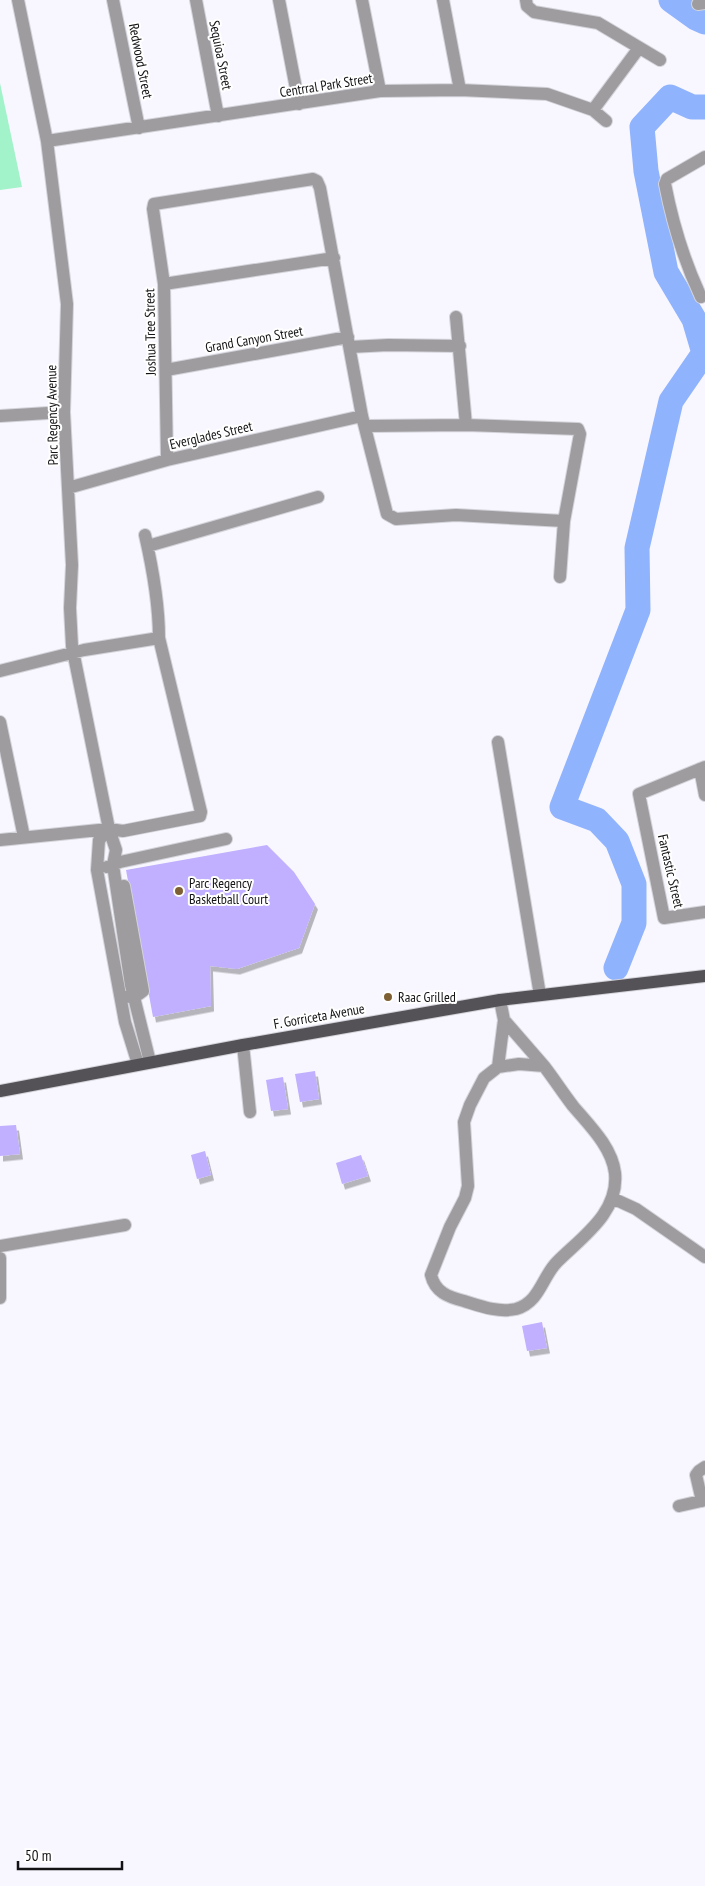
<svg xmlns="http://www.w3.org/2000/svg" width="705" height="1886" viewBox="0 0 705 1886" font-family="'PT Sans Narrow',sans-serif">
	<style>
		.green { fill: #a2f2ca }
		.lines { fill: none; stroke-linecap: round; stroke-linejoin: round }
		.river { stroke: #90b3fd; stroke-width: 25 }
		.building { fill: #c1afff; filter: url(#shadow) }
		.minor-casing { stroke: #d3d3da; stroke-width: 14 }
		.major-casing { stroke: #d3d3da; stroke-width: 14 }
		.minor { stroke: #9e9c9f; stroke-width: 12 }
		.major { stroke: #555257; stroke-width: 12 }
		.poi-dot { fill: #7d5f33; stroke: #fff; stroke-width: 2 }
		.labels { text-anchor: middle; dominant-baseline: central; stroke-width: 4; stroke-linejoin: round; paint-order: stroke }
		.street-label { font-size: 14px; fill: #131315; stroke: #fff }
		.poi-label { font-size: 14px; fill: #131315; stroke: #fff; text-anchor: start }
	</style>
	<defs>
		<filter id="shadow"><feDropShadow dx="3" dy="5.5" stdDeviation="0" flood-color="#0004"/></filter>
	</defs>
	<rect width="100%" height="100%" fill="#f8f7ff"/>
	<path class="green" d="M0 83 22 187 0 190Z"/>
	<g class="lines">
		<path class="river" d="M671 0 696 18 705 22
			M616 968 634 923V884L617 841 597 820 562 807 638 610 637 548 671 401 704 353 694 319 666 272 646 171 642 127 670 97 692 107H705"/>
	</g>
	<path class="building" d="M267 845 294 872 315 904 299 948 237 969 210 966 211 1006 153 1017 126 870Z
		M315 1071 319 1099 300 1102 295 1074Z
		M283 1077 288 1109 271 1111 266 1080Z
		M16 1125 20 1154 0 1156V1126Z
		M205 1151 211 1175 197 1179 191 1155Z
		M361 1155 368 1176 342 1184 336 1163Z
		M542 1322 547 1348 527 1351 522 1326Z"/>
	<g class="lines">
		<defs>
			<path id="minor" d="M18 0 47 141 67 304 64 412 72 565 70 608 72 646 109 829 116 850 113 865 131 985 150 1062
				M113 0 139 128
				M196 0 218 116
				M279 0 299 104
				M362 0 380 91
				M443 0 460 90
				M526 0 527 6 534 12 598 23 660 60
				M698 4 705 3
				M593 110 639 48
				M47 141 380 91 460 90 547 94 593 110 606 121
				M164 284 334 258
				M701 297C685 263 672 220 665 184L667 179 705 157
				M456 317 466 425
				M350 347 388 345 460 346
				M166 370 348 337
				M0 416 64 412
				M366 426 466 425 578 429 580 434 564 521 560 577
				M167 460 164 284 153 209 154 204 313 179 317 181 320 188 362 416 387 514 396 519 456 515 564 521
				M68 488 167 460 362 416
				M148 546 318 497
				M0 671 84 650 159 638
				M0 722 24 837
				M498 742 540 995
				M705 767 639 794 664 918 705 912
				M700 769 705 795
				M109 829 99 840 97 870 125 1022 138 1064
				M0 840 109 829 123 831 200 816 201 812 159 638C159 603 153 570 145 535
				M107 867 120 862 226 839
				M124 886 143 991 139 994 126 997
				M504 1020 544 1066
				M243 1045 250 1112
				M498 1067 519 1064 544 1066C554 1079 563 1093 573 1106 589 1125 612 1147 615 1173 619 1213 582 1237 557 1262 542 1277 540 1302 516 1309 498 1313 480 1306 464 1301 448 1297 435 1292 431 1275L450 1227 465 1198 468 1186 464 1122 470 1105 484 1078 498 1067 504 1020 500 1000
				M612 1198 636 1209 705 1257
				M0 1246 125 1225
				M0 1258V1298
				M702 1501 696 1475 699 1471 705 1467
				M679 1506 705 1500"/>
			<path id="major" d="M0 1091 243 1045 500 1000 705 976"/>
		</defs>
		<use href="#minor" class="minor-casing"/>
		<use href="#major" class="major-casing"/>
		<use href="#minor" class="minor"/>
		<use href="#major" class="major"/>
	</g>
	<g class="poi-dot">
		<circle cx="179" cy="891" r="5"/>
		<circle cx="388" cy="997" r="5"/>
	</g>
	<g class="labels">
		<g class="street-label">
			<text transform="translate(221 55) rotate(79)">Sequioa Street</text>
			<text transform="translate(141 61) rotate(79)">Redwood Street</text>
			<text transform="translate(326 85) rotate(-9)">Centrral Park Street</text>
			<text transform="translate(150 332) rotate(-91)">Joshua Tree Street</text>
			<text transform="translate(254 339) rotate(-10)">Grand Canyon Street</text>
			<text transform="translate(52 415) rotate(-91)">Parc Regency Avenue</text>
			<text transform="translate(211 435) rotate(-13)">Everglades Street</text>
			<text transform="translate(671 871) rotate(77)">Fantastic Street</text>
			<text transform="translate(319 1016) rotate(-10)">F. Gorriceta Avenue</text>
		</g>
		<g class="poi-label">
			<text x="189" y="883">Parc Regency<tspan x="189" dy="16">Basketball Court</tspan></text>
			<text x="398" y="997">Raac Grilled</text>
		</g>
	</g>
	<path d="M18 1861v8h104v-8" fill="none" stroke="#131315" stroke-width="2.5"/>
	<text x="25" y="1861" font-size="15" fill="#131315" stroke="#ffffff" stroke-width="4" paint-order="stroke">50 m</text>
</svg>
